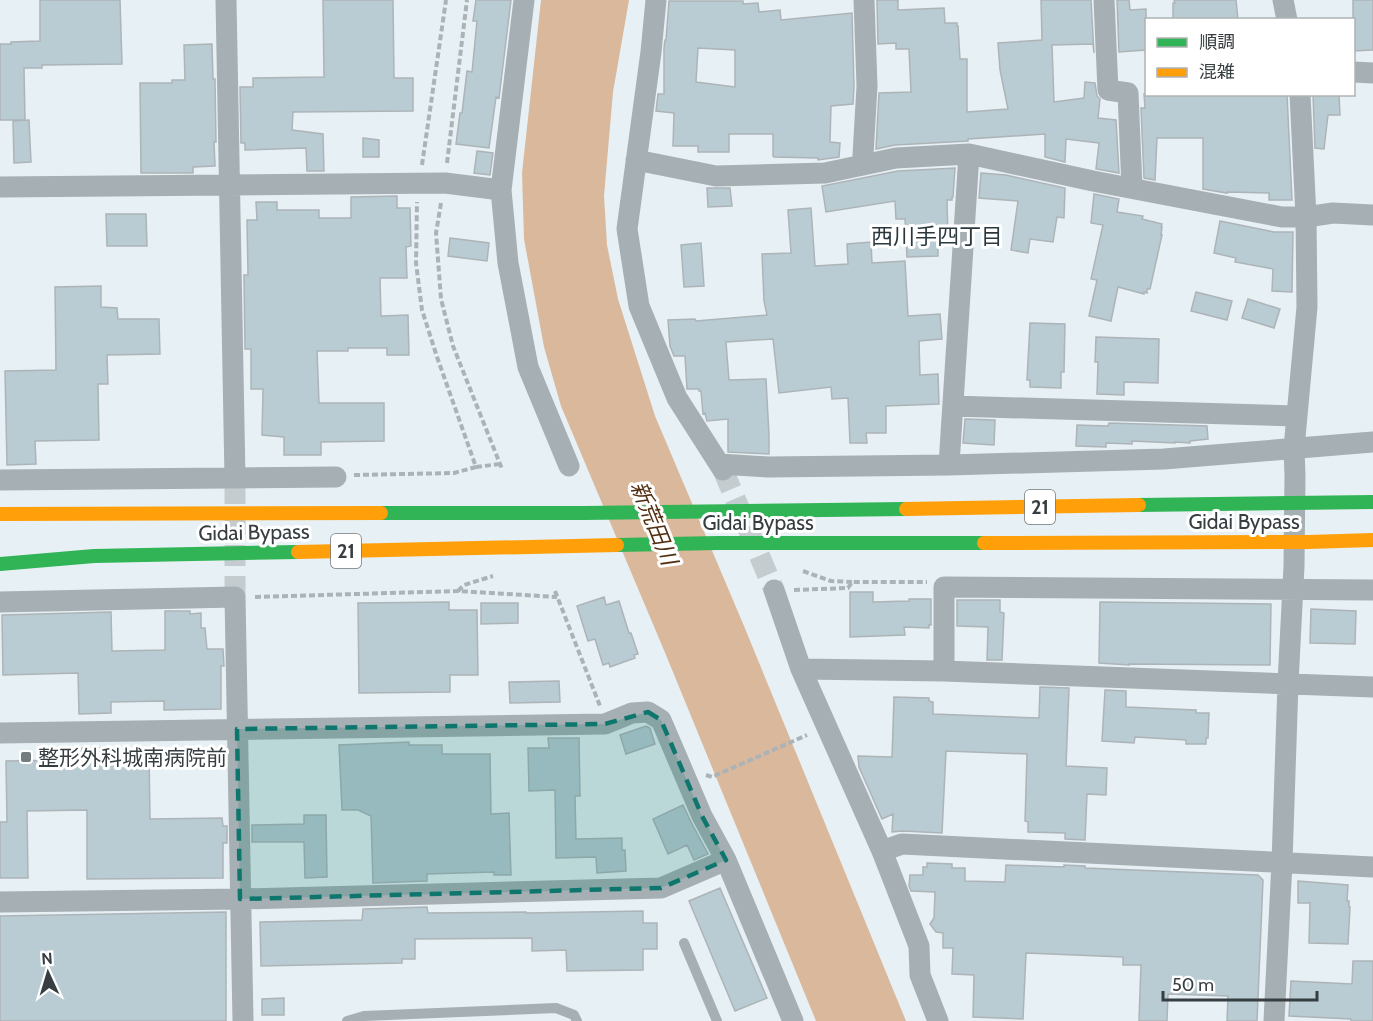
<svg xmlns="http://www.w3.org/2000/svg" width="1373" height="1021" viewBox="0 0 1373 1021" font-family="Cabin,'Noto Sans JP',sans-serif">
	<style>
		.water { fill: #dab89c }
		.building { fill: #b9cbd3; stroke: #adb4b7; stroke-width: 1.5; fill-rule: evenodd }
		.lines { fill: none; stroke-linecap: round; stroke-linejoin: round }
		.street-tunnel { stroke: #c4ccd0; stroke-width: 21; stroke-dasharray: 21 10; stroke-linecap: butt }
		.path { stroke: #abb3b7; stroke-width: 4; stroke-dasharray: 6 3; stroke-linecap: butt }
		.lane { stroke: #a6afb3; stroke-width: 10 }
		.street { stroke: #a6afb3; stroke-width: 21 }
		.fast { stroke: #30b455; stroke-width: 14 }
		.slow { stroke: #ff9f0a; stroke-width: 14 }
		.marked { fill: #0f766e; fill-opacity: 0.2; stroke: #0f766e; stroke-width: 4.5; stroke-dasharray: 12 8; stroke-linejoin: round }
		.poi-dot { fill: #757c80; stroke: #fff; stroke-width: 2 }
		.labels { text-anchor: middle; dominant-baseline: central; stroke-width: 6; stroke-linejoin: round; paint-order: stroke }
		.shield { fill: #fff; stroke: #73787a; stroke-width: 1.5 }
		.shield-label { font-size: 20px; font-weight: bold; fill: #373e41 }
		.street-label { font-size: 21px; fill: #373e41; stroke: #fff }
		.poi-label { font-size: 21px; fill: #373e41; stroke: #fff; text-anchor: start }
		.neighbourhood-label { font-size: 22px; fill: #2a383e; stroke: #fff }
		.water-label { font-size: 22px; font-style: italic; fill: #522f10; stroke: #fff }
	</style>
	<rect width="100%" height="100%" fill="#e7f0f4"/>
	<path class="water" d="M541 0H629L613 92 604 196 607 245 618 299 655 416 744 626 906 1021H816L666 655 561 406 544 347 524 239 522 173Z"/>
	<path class="building" d="M40 0H120L122 64 42 65V68H24L25 120H0V44H11V42L40 41Z
		M323 0H393L394 78H413V111L293 112 292 130 323 134 324 171H307L306 148 245 150V143H241L240 87H253V78L324 77Z
		M476 0H511L499 98 496 97 489 148 456 144 460 113H462L467 71 472 72 477 21H473Z
		M877 0H898V10L944 8 945 23H957V26H958L960 59H967V112L1008 109 1000 70 998 43 1042 40 1041 0H1091L1094 53 1093 44 1052 45 1054 102 1084 98 1085 82 1095 83 1097 96 1100 99 1098 118 1116 120 1119 173 1096 169 1099 143 1066 139 1065 162 1045 157V134L968 139V141L895 145 876 149 879 93 911 92 909 49H896V43L878 44Z
		M1117 0H1129L1130 10 1146 9V50L1119 52Z
		M1174 0H1236L1238 20H1173V3H1175Z
		M1353 0H1373V50L1353 51Z
		M669 1H743V4L758 3 759 12 780 10 781 20 852 13 854 86 853 104 831 106 830 142 840 143 839 157 818 160V158L774 157 773 156V134H729V152H698V146H673L674 113 656 111 658 94H664V48L665 40H666ZM698 48 735 50V87L696 82Z
		M212 44 213 79H215L216 142H214L215 166 193 167V173H141L140 83H172V80H185L184 45Z
		M1144 94H1287L1292 200H1269V193L1227 192V193L1203 189V138H1157L1155 180 1144 178 1141 108H1145Z
		M1313 94H1339L1340 115H1328L1324 149 1315 148Z
		M29 120 31 162 14 163 13 121Z
		M363 138 379 140V157H363Z
		M477 151 493 153 490 175 474 173Z
		M955 168 953 197H952V200H947L948 239H938V256L907 257 905 219H896L895 201 826 212 822 186 898 171Z
		M981 173 1006 175 1065 188 1064 218 1057 217 1053 242 1030 239 1028 253 1011 250 1018 201 979 198Z
		M707 188H730L732 206 708 207Z
		M1094 194 1119 199 1117 212 1143 216 1142 219 1162 224 1161 227H1162L1161 235H1162L1150 289H1147V293L1144 292V294L1118 287 1111 321 1089 316 1097 280 1091 279 1103 225 1091 223Z
		M397 196V208H410L411 246 406 247 407 278H380L381 316 408 315 409 355H387V348H348V351H317L319 403H384V441L321 442V455H284V437L262 435 263 389H251V349H245L244 275H248L247 220H257L256 202H277V210H319V218H351V197Z
		M811 208 815 266 848 264 847 244 871 242 872 263 905 261 908 316 940 314 942 339 919 341 920 375 938 374 939 404 886 406V433H866L867 443H850L848 398 832 399 831 387 779 393 773 339 726 342 729 380 766 379 769 435V454L728 452V419L707 421 705 413 703 414 701 391H699V389H687L685 356H674L670 346 668 320 695 319 696 321 767 315 764 301 762 254 791 253 788 210Z
		M106 214H146L147 246H107Z
		M1220 221 1274 232H1293L1292 292 1272 291 1273 269 1235 262 1236 258 1214 253Z
		M450 238 489 243 487 261 448 256Z
		M701 243 704 286 684 287 681 245Z
		M101 286V307L117 308 118 319H159L160 354 107 355 108 384H98L99 440 35 441 36 464 7 465 5 371 56 370 55 287Z
		M1196 292 1232 301 1227 320 1191 311Z
		M1248 299 1280 309 1274 328 1242 318Z
		M1030 323 1065 324 1064 372H1061V388L1030 387V380H1027Z
		M1096 337 1159 339 1158 383 1124 382V395L1097 394 1098 362H1095Z
		M965 419 995 420 994 445 963 443Z
		M1109 423 1207 426 1208 439 1190 441V443L1175 442V443L1132 441V444L1106 443V447L1076 446 1077 425 1108 426Z
		M850 592H873V602L909 601V599H931V625H929V628L904 627 905 635 850 637Z
		M604 597 606 605 619 601 629 633H631L638 654 634 655 635 658 610 667 609 663 603 665 595 639 588 641 577 606Z
		M957 600H1000V612L1004 613 1002 660H987L988 627 957 626Z
		M449 602V610H477L478 675H450V692L359 693 358 603Z
		M1100 602 1271 604 1270 665 1129 664V665L1099 663Z
		M481 603H518V623L481 624Z
		M1311 609 1356 611 1355 644 1310 643Z
		M165 611H190V614L201 613V628H205L207 649H223L224 666H221V709L164 710V701L111 702V713L79 714 78 673 3 675 2 615 111 612 112 651 165 650Z
		M559 681 560 702 510 703 509 682Z
		M1040 687 1069 688 1066 766 1107 768 1106 795 1087 794 1085 840 1065 839V833L1028 832V822L1025 821 1027 754 946 751 942 833 903 831 892 832 893 814 882 819 859 767 858 756 892 757 894 697 929 698V701L933 702V714L1039 718Z
		M1105 690 1126 691V707L1196 710V713H1209L1208 738H1206V744H1186V740L1135 737 1134 743 1102 741Z
		M646 726 650 728 655 744 626 754 620 735Z
		M548 738H579L580 796H575L576 839 622 838V850H625L626 871 597 873 596 857 556 858 555 790 529 791 528 748H549Z
		M409 742V745H442V754H490L491 814 509 813 511 875H494V872L427 874V881L373 883 371 816 358 810H342L339 745Z
		M66 748H102V754L149 753 150 819 222 818 223 826H227V843H223V878L87 879V810L27 811 28 878H0V822H7L6 761 66 760Z
		M683 805 691 822 708 854 694 860 687 845 668 854 653 819Z
		M304 815H326L327 877 305 878 304 842H252V825L304 824Z
		M927 863 952 864V868H965V881L1005 882 1006 865 1064 867V865L1085 866V868L1258 875 1263 880 1257 1021H1227L1228 996 1168 994 1167 1021H1139L1141 965H1123V957L1026 953 1023 1019 973 1017 974 975 952 974 953 948H943V933L936 932 930 924 934 918 935 892 911 891 909 886 910 875H923V867H927Z
		M1298 881 1348 885 1347 901H1349V907H1350L1348 944 1309 943 1310 903H1298Z
		M720 888 767 998 735 1011 689 901Z
		M427 907 428 913 526 912V913L643 911V923H657V949H643V970L567 971 566 950 532 951V938L415 939V959H402V963L261 966 260 922 362 920 363 909Z
		M226 912V1021H0V916Z
		M1353 961H1373V1021H1351V1019L1289 1016 1291 981 1352 984Z
		M284 998V1015H262V999Z"/>
	<g class="lines">
		<path class="street-tunnel" d="M723 470 774 590
			M235 597V478"/>
		<path class="path" d="M447 163 467 0
			M422 165 446 0
			M441 203 436 233 441 299 453 346 502 469
			M476 467 500 464
			M354 475 454 473 476 467 437 357 422 310 416 263 417 202
			M803 571 831 581 852 582
			M794 590 848 588 852 582H927
			M458 591 464 585 493 576
			M555 591 600 706
			M255 597 458 591 557 597
			M706 775 712 777 807 735"/>
		<path class="lane" d="M684 943 717 1021
			M347 1021 364 1016 556 1008 574 1015 577 1021"/>
		<path class="street" d="M226 0 235 478
			M524 0 501 190 508 263 528 367 569 466
			M656 0 651 52 627 229 639 306 677 398 723 470
			M864 0 867 86 863 155 866 164
			M1104 0 1108 90 1128 93 1132 188
			M1283 0 1287 20
			M1354 72 1373 73
			M636 160 716 176 825 173 896 158 969 154 1093 181 1282 217H1306L1333 213 1373 215
			M0 187 445 183 501 190
			M953 406 1297 416
			M719 464 768 467 949 465 1164 459 1373 442
			M949 465 969 154
			M0 480 336 477
			M774 590 801 669 882 851 919 946 920 975 938 1021
			M0 602 235 597 243 1021
			M801 669 944 671 1373 687
			M944 671V587L1373 590
			M0 733 605 724 632 713 648 712 661 720 702 816 726 860 793 1021
			M882 851 902 844 1373 867
			M0 902 240 899 661 888 726 860
			M1274 1021 1282 862 1288 683 1294 566 1295 476 1294 448 1307 307 1306 217 1300 94"/>
		<path class="fast" d="M1139 505 1373 502
			M381 513H583L906 509
			M617 545 718 543H984
			M0 564 94 556 298 552"/>
		<path class="slow" d="M906 509 1139 505
			M0 514 381 513
			M984 543 1308 542 1373 540
			M298 552 617 545"/>
	</g>
	<path class="marked" d="M648 712 661 720 702 816 726 860 661 888 240 899 237 729 605 724Z"/>
	<rect class="poi-dot" x="20" y="751" width="12" height="12" rx="3"/>
	<g class="labels">
		<g class="shield">
			<rect x="1025" y="490" width="30" height="34" rx="4.5"/>
			<rect x="331" y="534" width="30" height="34" rx="4.5"/>
		</g>
		<g class="shield-label">
			<text x="1040" y="507">21</text>
			<text x="346" y="551">21</text>
		</g>
		<g class="street-label">
			<text x="1244" y="521">Gidai Bypass</text>
			<text x="758" y="522">Gidai Bypass</text>
			<text transform="translate(254 532) rotate(-1)">Gidai Bypass</text>
		</g>
		<g class="poi-label">
			<text x="38" y="757">整形外科城南病院前</text>
		</g>
		<g class="neighbourhood-label">
			<text x="937" y="236">西川手四丁目</text>
		</g>
		<g class="water-label">
			<text transform="translate(654 523) rotate(68)">新荒田川</text>
		</g>
	</g>
	<rect x="1145" y="18" width="210" height="78" fill="#ffffff" stroke="#afb2b3" stroke-width="1.5"/>
	<rect x="1157" y="38" width="30" height="9" fill="#30b455" stroke="#afb2b3" stroke-width="1.5"/>
	<text x="1199" y="48" font-size="18" fill="#373e41">順調</text>
	<rect x="1157" y="68" width="30" height="9" fill="#ff9f0a" stroke="#afb2b3" stroke-width="1.5"/>
	<text x="1199" y="78" font-size="18" fill="#373e41">混雑</text>
	<g transform="translate(48 973) rotate(356)" stroke="#ffffff" stroke-width="4.5" paint-order="stroke">
	<path d="M0-4.5L10 22L0 15L-10 22Z" fill="#373e41"/>
	<text y="-9" font-size="16" font-weight="bold" text-anchor="middle" fill="#373e41">N</text>
	</g>
	<path d="M1163 991v9h154v-9" fill="none" stroke="#373e41" stroke-width="3"/>
	<text x="1172" y="991" font-size="18" fill="#373e41" stroke="#ffffff" stroke-width="4.5" paint-order="stroke">50 m</text>
</svg>
